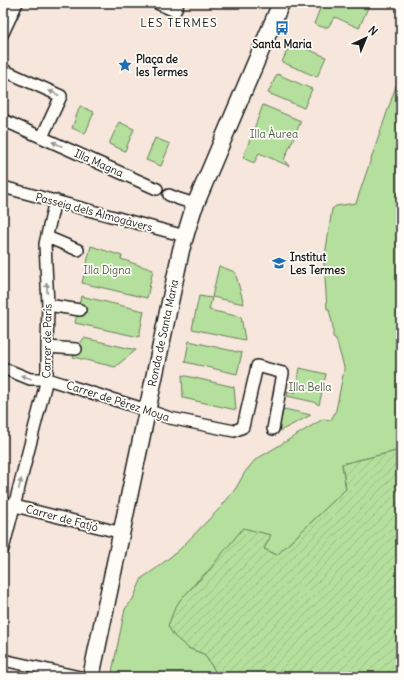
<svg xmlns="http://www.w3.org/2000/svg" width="404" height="680" viewBox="0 0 404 680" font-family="Delius,sans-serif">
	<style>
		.green { fill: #b4df9c; stroke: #687e5c }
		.garden { fill: url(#garden-furrows); stroke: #687e5c }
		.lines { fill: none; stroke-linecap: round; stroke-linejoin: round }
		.street-casing { stroke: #1c1c1c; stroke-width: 14 }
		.secondary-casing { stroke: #1c1c1c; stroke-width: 19 }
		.street { stroke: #fdfcf7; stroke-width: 11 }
		.secondary { stroke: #fdfcf7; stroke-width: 16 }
		.oneway { fill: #989794 }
		.labels { text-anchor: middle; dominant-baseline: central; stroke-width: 3.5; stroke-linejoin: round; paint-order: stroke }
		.poi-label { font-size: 11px; font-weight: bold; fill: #1c1c1c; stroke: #fdfcf7; text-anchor: start }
		.park-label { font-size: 11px; fill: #516049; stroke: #fdfcf7 }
		.street-label { font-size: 11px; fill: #1c1c1c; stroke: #fdfcf7 }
		.neighbourhood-label { font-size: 12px; letter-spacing: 1px; fill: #1c1c1c; stroke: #fdfcf7 }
	</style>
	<defs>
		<pattern id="garden-furrows" width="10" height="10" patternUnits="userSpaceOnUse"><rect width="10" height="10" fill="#b4df9c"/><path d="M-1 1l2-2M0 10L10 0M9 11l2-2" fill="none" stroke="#9abf86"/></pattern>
	</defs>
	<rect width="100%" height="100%" fill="#f6e6db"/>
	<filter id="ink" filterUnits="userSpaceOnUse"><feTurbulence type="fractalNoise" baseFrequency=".025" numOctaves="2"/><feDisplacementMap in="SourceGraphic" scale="8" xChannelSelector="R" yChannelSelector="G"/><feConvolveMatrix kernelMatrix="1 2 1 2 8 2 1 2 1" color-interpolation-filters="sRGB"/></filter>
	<g filter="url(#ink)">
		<path class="green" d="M322 3H370L359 28 335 17 328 27H322L314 24Z
			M291 42 326 57 317 77 282 62Z
			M277 74 312 89 304 108 268 93Z
			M401 74V450L342 464 346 489 277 555 264 549 270 535 209 570 197 581 189 591 188 648 204 654 219 677H111L125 609 133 599 142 578 154 570 179 550 221 507 236 488 245 472 255 460 323 419 331 420 336 410 344 370V367L336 339 333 337V327L329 309H327L324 263 332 209 336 206 356 203 398 80Z
			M263 105 301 121 284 160 289 166 259 153 254 163 243 158Z
			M80 106 94 112 85 134 72 128Z
			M119 122 134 129 125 151 109 144Z
			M155 138 170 144 161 166 146 160Z
			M91 246 122 256 121 259 153 270 147 298 82 283Z
			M219 266 235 272 244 304 212 297Z
			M81 296 144 311 139 337 75 323Z
			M199 296 212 298 209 310 241 317 245 340 192 329Z
			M84 338 136 350 115 367 73 357 76 349Z
			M189 341 242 353 237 374 185 362Z
			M300 368 326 374 319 405 314 402 287 396 288 391 295 393Z
			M182 375 234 387 236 410 183 398Z
			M284 409 311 415 276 433Z"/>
		<path class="garden" d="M401 450V677H219L204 654 188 648 174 636 168 626 174 610 180 600 209 570 243 528 271 535 264 549 277 555 346 489 342 464Z"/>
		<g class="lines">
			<defs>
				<path id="street" d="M157 3 175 11 178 3
					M3 4 14 9
					M3 33 17 3
					M3 70 61 96 42 137
					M3 120 157 189
					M3 187 185 236
					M169 195 179 199 195 204
					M47 237 78 250
					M48 305 80 310
					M47 347 76 349
					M3 368 30 379H47L147 410 170 418 234 431 243 427 257 366 283 373 273 429
					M3 503 122 533
					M3 549 47 379V347L48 305 45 244 55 200
					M3 660 80 677"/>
				<path id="secondary" d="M91 677 181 250 193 210 281 3"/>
			</defs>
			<use href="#street" class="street-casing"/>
			<use href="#secondary" class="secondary-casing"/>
			<use href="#street" class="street"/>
			<use href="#secondary" class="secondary"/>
		</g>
		<defs><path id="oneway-solid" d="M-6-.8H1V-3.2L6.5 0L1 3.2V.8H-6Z"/></defs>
		<g class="oneway">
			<use href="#oneway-solid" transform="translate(54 93) rotate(-155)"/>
			<use href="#oneway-solid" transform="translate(57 144) rotate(-156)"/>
			<use href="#oneway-solid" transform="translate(47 288) rotate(-93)"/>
			<use href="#oneway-solid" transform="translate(26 377) rotate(-161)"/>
			<use href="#oneway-solid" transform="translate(20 484) rotate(-76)"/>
		</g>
	</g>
	<defs>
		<symbol id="bus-bare" viewBox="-9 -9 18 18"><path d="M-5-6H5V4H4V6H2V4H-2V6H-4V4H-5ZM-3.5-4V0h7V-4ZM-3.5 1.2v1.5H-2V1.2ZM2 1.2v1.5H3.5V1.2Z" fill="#1f6fb2" stroke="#fdfcf7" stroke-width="2.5" paint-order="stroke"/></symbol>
		<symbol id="sight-bare" viewBox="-9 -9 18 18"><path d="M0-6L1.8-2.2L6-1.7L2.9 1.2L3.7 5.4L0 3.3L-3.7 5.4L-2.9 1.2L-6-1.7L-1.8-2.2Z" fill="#1f6fb2" stroke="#fdfcf7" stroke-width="2.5" paint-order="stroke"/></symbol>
		<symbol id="school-bare" viewBox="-9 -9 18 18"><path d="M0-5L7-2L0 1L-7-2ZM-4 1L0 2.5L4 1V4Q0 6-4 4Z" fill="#1f6fb2" stroke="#fdfcf7" stroke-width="2.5" paint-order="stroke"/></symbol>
	</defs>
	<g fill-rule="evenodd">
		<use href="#bus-bare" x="272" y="18" width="20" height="20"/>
		<use href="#sight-bare" x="115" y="55" width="20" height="20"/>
		<use href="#school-bare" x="269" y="253" width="20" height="20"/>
	</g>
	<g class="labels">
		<g class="poi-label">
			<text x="282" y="44" text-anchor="middle">Santa Maria</text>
			<text x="136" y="59">Plaça de<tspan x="136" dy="13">les Termes</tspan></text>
			<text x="290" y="257">Institut<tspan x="290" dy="13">Les Termes</tspan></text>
		</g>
		<g class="park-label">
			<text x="274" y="134">Illa Àurea</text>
			<text x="107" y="270">Illa Digna</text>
			<text x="310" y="387">Illa Bella</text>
		</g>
		<g class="street-label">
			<text transform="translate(99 163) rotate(24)">Illa Magna</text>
			<text transform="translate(94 212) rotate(15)">Passeig dels Almogàvers</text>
			<text transform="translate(163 333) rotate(-78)">Ronda de Santa Maria</text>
			<text transform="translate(47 341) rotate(-89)">Carrer de París</text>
			<text transform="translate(118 401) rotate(18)">Carrer de Pérez Moya</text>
			<text transform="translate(62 518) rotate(15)">Carrer de Fatjó</text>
		</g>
		<g class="neighbourhood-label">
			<text x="179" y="22">LES TERMES</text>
		</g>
	</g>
	<rect width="404" height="680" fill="none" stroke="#fdfcf7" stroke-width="16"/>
	<rect x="8" y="8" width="388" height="664" fill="none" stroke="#1c1c1c" stroke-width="1.5" filter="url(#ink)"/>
	<g transform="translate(366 38) rotate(44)" stroke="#fdfcf7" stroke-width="3" paint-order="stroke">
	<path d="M0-3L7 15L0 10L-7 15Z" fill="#1c1c1c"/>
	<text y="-6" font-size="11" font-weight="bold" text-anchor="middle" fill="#1c1c1c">N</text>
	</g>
</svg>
